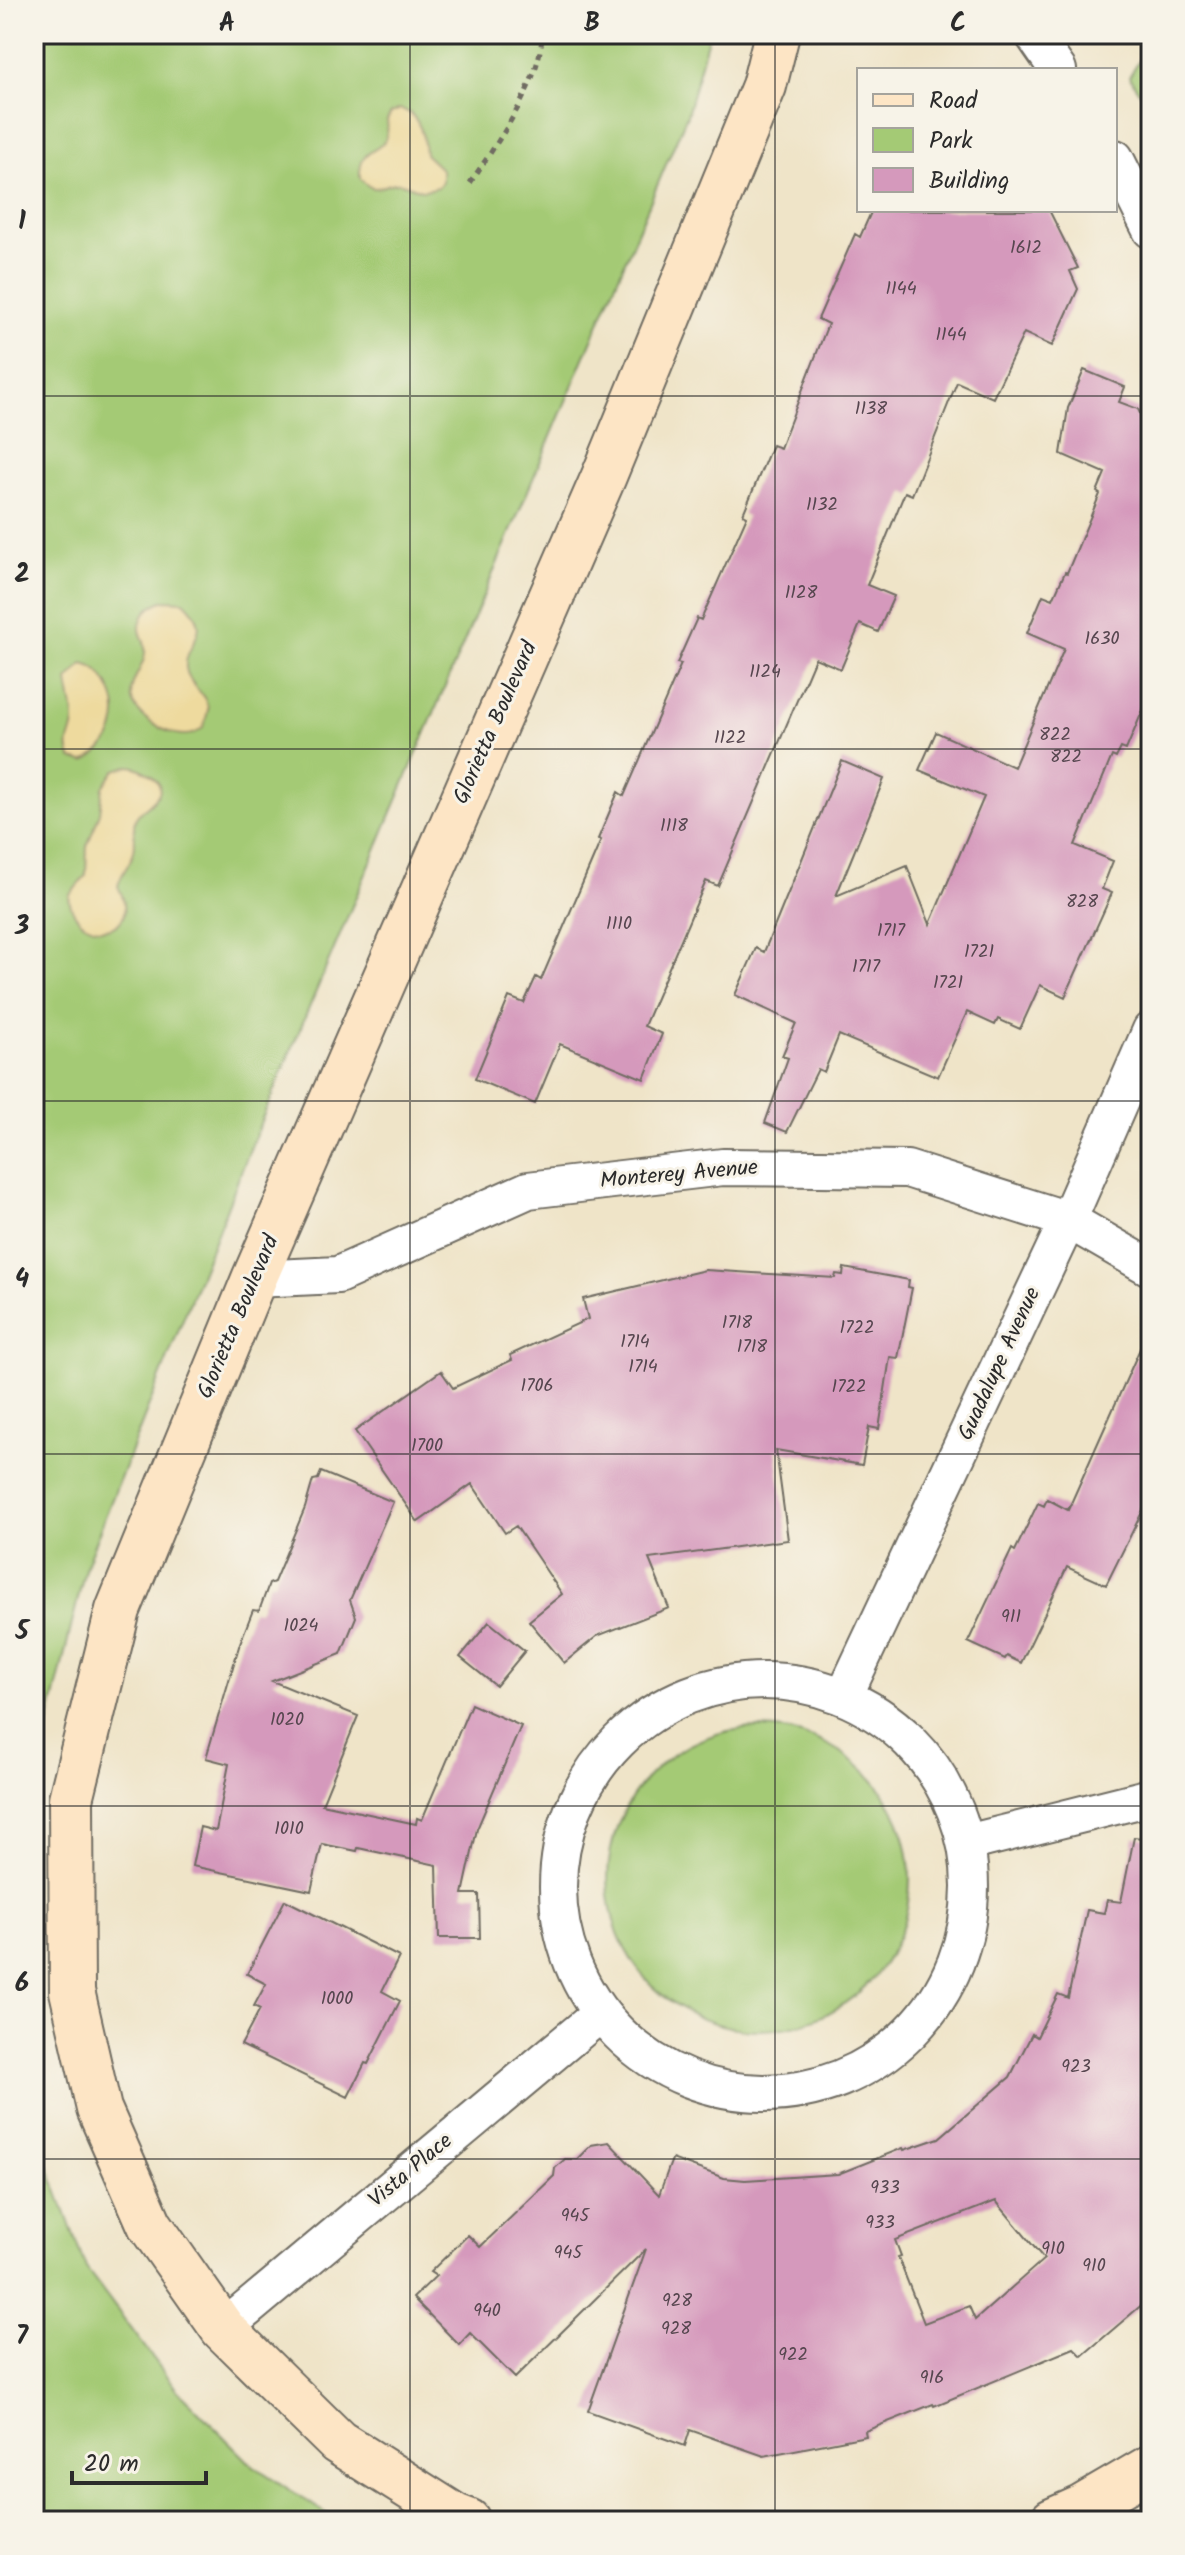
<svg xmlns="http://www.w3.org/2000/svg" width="1185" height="2555" viewBox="0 0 1185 2555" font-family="Kalam,sans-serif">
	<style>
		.green { fill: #a4ca75; stroke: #687a50; stroke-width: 2 }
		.sand { fill: #eeda9e; stroke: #8c8264; stroke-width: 2 }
		.building { fill: #d599bc; fill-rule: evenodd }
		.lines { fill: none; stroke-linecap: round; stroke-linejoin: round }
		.street-casing { stroke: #706c62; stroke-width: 40 }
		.secondary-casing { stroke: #706c62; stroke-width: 48 }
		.path { stroke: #706c62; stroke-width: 5; stroke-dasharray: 6 6; stroke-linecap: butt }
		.street { stroke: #fff; stroke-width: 36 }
		.secondary { stroke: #fde5c5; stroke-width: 44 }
		.grid { fill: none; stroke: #2b2b2b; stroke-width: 2; stroke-opacity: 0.55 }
		.labels { text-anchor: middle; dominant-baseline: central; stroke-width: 6; stroke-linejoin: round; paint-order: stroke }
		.number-label { font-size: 18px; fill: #56464f }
		.street-label { font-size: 22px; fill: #2b2b2b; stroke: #f7f3e8 }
		.neatline { fill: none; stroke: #2b2b2b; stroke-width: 3 }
		.grid-label { font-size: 26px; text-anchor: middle; font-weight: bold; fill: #2b2b2b }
	</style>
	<rect width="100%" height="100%" fill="#f7f3e8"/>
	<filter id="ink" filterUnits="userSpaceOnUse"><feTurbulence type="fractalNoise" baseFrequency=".0125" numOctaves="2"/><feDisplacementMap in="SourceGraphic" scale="16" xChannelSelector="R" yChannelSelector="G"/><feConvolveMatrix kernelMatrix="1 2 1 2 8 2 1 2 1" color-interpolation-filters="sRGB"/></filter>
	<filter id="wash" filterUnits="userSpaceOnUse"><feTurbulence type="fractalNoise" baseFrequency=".006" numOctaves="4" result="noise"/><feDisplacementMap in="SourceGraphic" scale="32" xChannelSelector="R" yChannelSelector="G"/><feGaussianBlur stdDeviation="1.8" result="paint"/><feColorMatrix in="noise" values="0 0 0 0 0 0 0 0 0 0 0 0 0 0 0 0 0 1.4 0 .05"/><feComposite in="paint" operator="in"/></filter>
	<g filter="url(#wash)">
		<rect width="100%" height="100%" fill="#efe4c8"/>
		<path class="green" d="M34 34H709L687 115 262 1119 86 1565 34 1782Z
			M1149 43 1151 44V109L1129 77Z
			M608 1879a151 151 0 1 1 302 0a151 151 0 1 1-302 0Z
			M34 2128 86 2268 177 2390 251 2464 337 2521H34Z"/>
		<path class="sand" d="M400 109C420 113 424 136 425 154L442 170V182L438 187C416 194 419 187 401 183 385 180 376 199 360 178 358 139 392 160 387 120L391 113Z
			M165 600 184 601C217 632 184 642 186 668 188 685 209 696 208 710 207 714 205 724 203 727 186 749 138 721 132 700 127 680 147 667 145 648 145 642 141 636 140 630 139 614 152 604 165 600Z
			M83 664C95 666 101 673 107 683 125 712 115 747 84 762L72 759C63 743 74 735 74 720 74 706 69 694 68 680Z
			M128 766C136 766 144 770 151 775 177 796 138 806 135 820 132 830 137 840 134 851 131 864 121 872 118 886 120 891 124 898 124 904 130 940 71 937 69 896L86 875 87 846 100 813 103 787 115 770Z"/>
		<g id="blocks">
			<path class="building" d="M872 210H1049L1078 268 1070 271 1078 289 1052 346 1024 333 993 398 957 382 912 495 905 492 867 585 894 596 878 632 860 624 841 669 815 658 718 886 706 881 644 1026 662 1034 644 1079 560 1044 535 1104 475 1079 509 997 524 1003 536 977 541 980 601 840 598 839 618 792 624 796 681 664 677 663 697 618 701 620 747 516 743 514 772 445 780 448 828 324 818 319 855 234 860 237Z
				M1084 370 1125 387 1119 402 1138 409 1147 429 1151 445V691L1126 750 1121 748 1116 758 1112 756 1075 845 1113 861 1102 889 1112 893 1065 997 1040 985 1020 1029 998 1019 995 1025 967 1012 938 1077 839 1035 824 1072 818 1069 787 1132 765 1123 788 1058 782 1056 796 1023 735 995 756 948 764 952 842 761 884 779 836 896 907 866 930 924 984 797 919 770 936 732 1014 767 1064 649 1027 633 1043 595 1053 599 1065 572 1067 573 1100 494 1097 492 1105 473 1061 454 1068 408Z
				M844 1268 909 1280 908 1287 912 1288 898 1358 890 1357 879 1429 869 1427 862 1465 776 1450 788 1540 649 1559 669 1608 597 1636 564 1663 529 1621 562 1594 516 1526 505 1533 472 1484 418 1522 355 1431 441 1371 453 1388 512 1360 510 1355 588 1319 583 1299 705 1270 835 1278 836 1274 843 1275Z
				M1151 1324V1494L1106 1585 1067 1567 1021 1663 1007 1656 1005 1659 968 1642 1012 1549 1015 1551 1038 1503 1044 1506 1047 1499 1068 1510Z
				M321 1472 393 1502 350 1600 356 1617 341 1654 272 1681 358 1716 322 1804 416 1824 417 1818 422 1820 471 1704 521 1726 477 1829 463 1894H479L480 1938H439L437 1865 358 1848 357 1851 322 1844 311 1891 192 1866 200 1827 216 1831 229 1764 206 1758 240 1643 253 1610 259 1611 269 1584 274 1582 305 1508 313 1480 318 1479Z
				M489 1622 525 1651 496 1686 460 1657Z
				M1134 1837 1151 1839V2297L1082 2356 1074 2348 934 2406 933 2404 865 2431 866 2436 764 2456 690 2430 685 2446 588 2411 646 2249 515 2378 470 2333 459 2345 413 2298 436 2276 430 2272 468 2235 480 2247 554 2176 555 2168 565 2159H577L591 2145 609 2142 659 2195 672 2159 724 2178 745 2180 838 2174 903 2148 904 2150 939 2138 1010 2077 1032 2034 1037 2037 1058 1994 1068 1998 1087 1910 1104 1913 1107 1900 1121 1902ZM996 2201 1044 2259 975 2320 969 2306 924 2323 898 2257 901 2256 895 2240Z
				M285 1900 399 1957 382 1991 400 2001 368 2064 365 2063 348 2097 241 2045 260 2009 254 2006 266 1984 247 1974Z"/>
		</g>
	</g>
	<g filter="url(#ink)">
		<use href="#blocks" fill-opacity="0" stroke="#706c62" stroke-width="2"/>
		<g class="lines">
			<defs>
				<path id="street" d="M1033 34 1058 70
					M1115 158 1151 230
					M254 1279 338 1275 528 1190 723 1167 907 1169 1068 1220 1151 1268
					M558 1887a206 206 0 1 1 412 0a206 206 0 1 1-412 0Z
					M844 1696 1068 1220 1151 1030
					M967 1843 1151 1797
					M223 2329 600 2014"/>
				<path id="secondary" d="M468 2521 455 2516 338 2442 223 2329 150 2225 99 2109 72 1991 71 1799 118 1610 254 1279 604 476 764 86 777 34
					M1052 2521 1081 2508 1151 2467"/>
			</defs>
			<use href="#street" class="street-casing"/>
			<use href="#secondary" class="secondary-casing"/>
			<path class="path" d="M470 183C497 143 541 83 542 34"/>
			<use href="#street" class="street"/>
			<use href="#secondary" class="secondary"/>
		</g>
	</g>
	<path class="grid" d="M410 34V2521M775 34V2521M34 396H1151M34 749H1151M34 1101H1151M34 1454H1151M34 1806H1151M34 2159H1151"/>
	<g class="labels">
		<g class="number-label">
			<text x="1026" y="248">1612</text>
			<text x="901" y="289">1144</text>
			<text x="951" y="335">1144</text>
			<text x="871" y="409">1138</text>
			<text x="822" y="505">1132</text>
			<text x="801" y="593">1128</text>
			<text x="1102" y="639">1630</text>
			<text x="765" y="672">1124</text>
			<text x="1055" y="735">822</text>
			<text x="730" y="738">1122</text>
			<text x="1066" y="757">822</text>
			<text x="674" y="826">1118</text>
			<text x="1082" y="902">828</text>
			<text x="619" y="924">1110</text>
			<text x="891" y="931">1717</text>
			<text x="979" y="952">1721</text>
			<text x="866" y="967">1717</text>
			<text x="948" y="983">1721</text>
			<text x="737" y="1323">1718</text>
			<text x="857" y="1328">1722</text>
			<text x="635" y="1342">1714</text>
			<text x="752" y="1347">1718</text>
			<text x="643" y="1367">1714</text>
			<text x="537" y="1386">1706</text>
			<text x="849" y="1387">1722</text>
			<text x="427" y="1446">1700</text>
			<text x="1011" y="1617">911</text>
			<text x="301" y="1626">1024</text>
			<text x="287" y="1720">1020</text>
			<text x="289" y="1829">1010</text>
			<text x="337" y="1999">1000</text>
			<text x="1076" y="2067">923</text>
			<text x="885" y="2188">933</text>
			<text x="575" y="2216">945</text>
			<text x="880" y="2223">933</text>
			<text x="1053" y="2249">910</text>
			<text x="568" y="2253">945</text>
			<text x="1094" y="2266">910</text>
			<text x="677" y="2301">928</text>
			<text x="487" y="2311">940</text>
			<text x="676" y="2329">928</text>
			<text x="793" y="2355">922</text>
			<text x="932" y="2378">916</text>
		</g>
		<g class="street-label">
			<text transform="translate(496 723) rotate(-66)">Glorietta Boulevard</text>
			<text transform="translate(679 1175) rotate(-5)">Monterey Avenue</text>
			<text transform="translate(239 1317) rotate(-67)">Glorietta Boulevard</text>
			<text transform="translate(1000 1364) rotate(-65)">Guadalupe Avenue</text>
			<text transform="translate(411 2171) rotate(-40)">Vista Place</text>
		</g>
	</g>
	<rect width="1185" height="2555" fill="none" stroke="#f7f3e8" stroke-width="88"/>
	<rect x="857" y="68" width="260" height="144" fill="#f7f3e8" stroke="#a5a39c" stroke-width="2"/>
	<rect x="873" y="94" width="40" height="12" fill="#fde5c5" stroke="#a5a39c" stroke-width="2"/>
	<text x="929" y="108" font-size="24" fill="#2b2b2b">Road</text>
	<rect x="873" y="128" width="40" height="24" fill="#a4ca75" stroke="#a5a39c" stroke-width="2"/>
	<text x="929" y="148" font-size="24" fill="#2b2b2b">Park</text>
	<rect x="873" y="168" width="40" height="24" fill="#d599bc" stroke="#a5a39c" stroke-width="2"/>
	<text x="929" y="188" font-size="24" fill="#2b2b2b">Building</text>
	<path d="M72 2471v12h134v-12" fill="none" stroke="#2b2b2b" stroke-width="4"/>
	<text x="84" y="2471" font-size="24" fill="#2b2b2b" stroke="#f7f3e8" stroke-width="6" paint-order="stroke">20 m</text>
	<rect x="44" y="44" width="1097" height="2467" class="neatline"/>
	<g class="grid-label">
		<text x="227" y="31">A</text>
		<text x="592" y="31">B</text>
		<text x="958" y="31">C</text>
		<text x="22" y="229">1</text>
		<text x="22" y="582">2</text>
		<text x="22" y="934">3</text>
		<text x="22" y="1287">4</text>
		<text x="22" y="1639">5</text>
		<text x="22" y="1991">6</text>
		<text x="22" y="2344">7</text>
	</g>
</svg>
